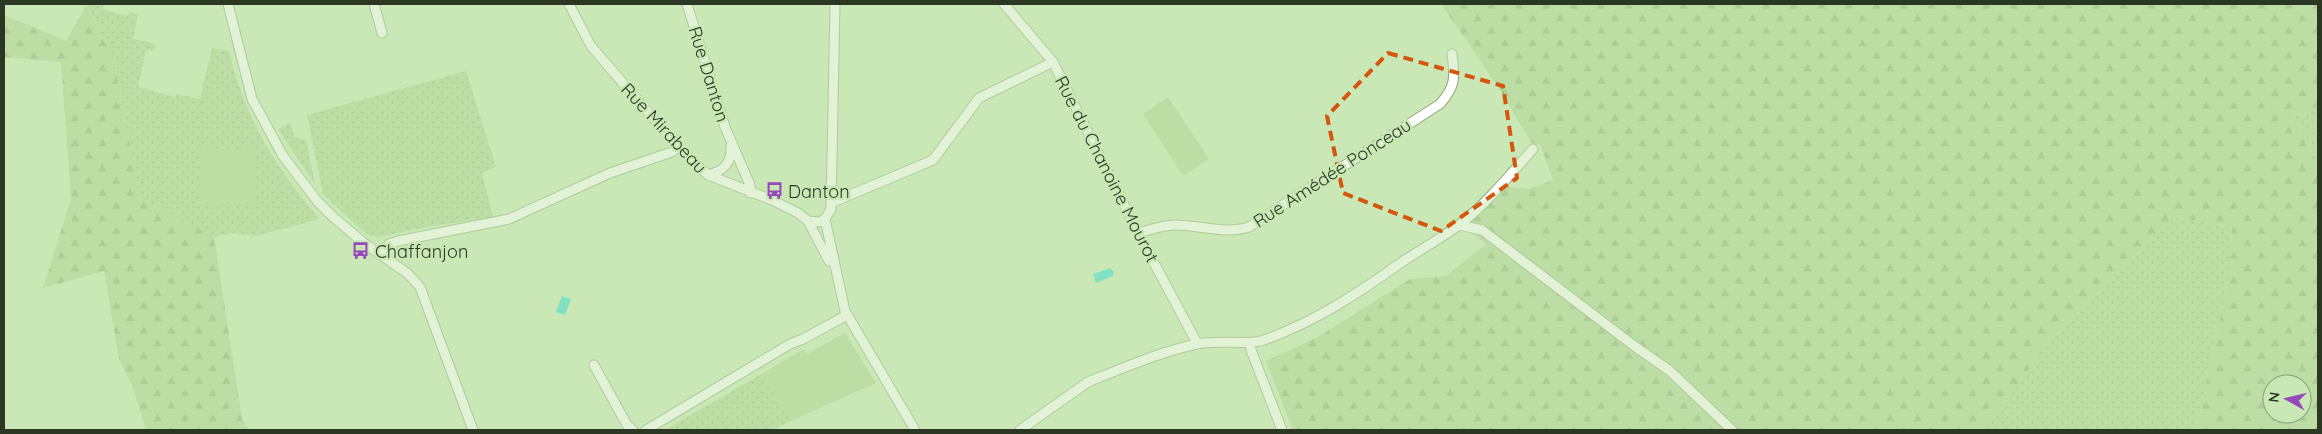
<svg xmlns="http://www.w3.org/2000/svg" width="2322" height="434" viewBox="0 0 2322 434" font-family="Quicksand,sans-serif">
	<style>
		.grass { fill: url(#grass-dots) }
		.forest { fill: url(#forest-firs); fill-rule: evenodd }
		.park { fill: #acd390 }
		.water { fill: #2bdad7 }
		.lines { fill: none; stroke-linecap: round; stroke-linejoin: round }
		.street-casing { stroke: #8da979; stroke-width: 11 }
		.street { stroke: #fff; stroke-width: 9 }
		.marked { fill: none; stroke: #d5560e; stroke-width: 4; stroke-dasharray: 10 6; stroke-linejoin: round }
		.labels { text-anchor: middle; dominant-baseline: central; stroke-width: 5; stroke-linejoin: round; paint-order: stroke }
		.street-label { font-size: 18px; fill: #2b3723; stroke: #cae8b5 }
		.poi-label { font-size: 18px; fill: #2b3723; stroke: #cae8b5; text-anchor: start }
	</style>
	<defs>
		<pattern id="grass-dots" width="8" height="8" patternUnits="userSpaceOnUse" patternTransform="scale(1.25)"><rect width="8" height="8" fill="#acd390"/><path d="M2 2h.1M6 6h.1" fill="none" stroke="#8cac75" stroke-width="1.8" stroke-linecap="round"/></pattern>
		<pattern id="forest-firs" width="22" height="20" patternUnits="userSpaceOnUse" patternTransform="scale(1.25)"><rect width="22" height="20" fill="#acd390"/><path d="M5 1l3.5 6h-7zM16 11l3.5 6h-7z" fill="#8cac75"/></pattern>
	</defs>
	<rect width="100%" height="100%" fill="#cae8b5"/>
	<path class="grass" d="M86 4H104L103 10 128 16 129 12 138 14 133 39 156 44 154 51 146 50 138 87 175 97 177 94 200 99 212 48 229 51C243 114 276 169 318 217L316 220 256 236 233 233 214 237 140 198 113 55Z
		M466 71 496 167 482 173 493 217 426 227 380 237 367 235 323 194 307 115Z
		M2318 106V163L2294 116Z
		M290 123 294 137 306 140 315 184 278 129Z
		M2175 217 2232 227 2230 270 2196 430H1984L2050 341Z
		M763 373 791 421 773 430H665Z"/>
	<path class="forest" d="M1441 4H2318V106L2294 116 2318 163V429L2196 430 2230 270 2232 227 2176 217 2050 341 1984 430H1293L1266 361 1318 337 1410 279 1446 276 1486 244 1465 228 1503 186 1529 189 1553 180 1540 144 1531 143 1501 91ZM2272 384H2302V414H2272Z
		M86 6 113 55 140 197 214 237 242 419 249 430H146L132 385 119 359 104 271 43 288 71 199 61 62 4 57V15L66 41Z"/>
	<path class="park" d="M1168 97 1209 159 1183 176 1143 114Z
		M199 150H254V206H199Z
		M845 333 876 383 791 421 763 373 804 349 807 354Z"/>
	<path class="water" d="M1110 268 1114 272 1113 276 1096 283 1093 274Z
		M562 296 571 299 565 315 556 312Z"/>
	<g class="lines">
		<defs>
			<path id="street" d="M228 4 252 99 283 156 318 202 333 217 364 243 407 273 420 287 473 430
				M374 4 382 33
				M569 4 591 46 678 147 708 175 772 200 798 213 808 221 820 222 825 219 831 209 835 4
				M687 4 725 127 750 185V193
				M1004 4 1053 62 1138 233 1197 343
				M708 175C724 171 732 163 731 146
				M831 203 933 160 979 98 1053 62
				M825 219 845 311 915 430
				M808 221 829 261
				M1459 225 1482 230 1633 345 1670 371 1732 430
				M1138 233C1149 230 1161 226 1172 225 1198 224 1224 235 1249 227L1440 104C1456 86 1455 77 1452 54
				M381 255 389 244 398 241 509 219 610 173 672 152 678 147
				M1250 343 1251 350 1282 430
				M594 365 627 425 633 430
				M646 430 790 344 803 339 847 315
				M1020 430 1088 382 1100 377C1131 365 1164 351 1197 344 1218 339 1247 346 1264 340 1314 322 1356 295 1399 264 1418 251 1440 239 1459 225 1486 204 1510 175 1533 149"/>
		</defs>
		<use href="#street" class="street-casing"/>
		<use href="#street" class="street"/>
	</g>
	<path d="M0 0H2322V434H0ZM1388 53 1503 86 1517 178 1441 231 1343 193 1327 116Z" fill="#cae8b5" fill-opacity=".55" fill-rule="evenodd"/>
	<path class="marked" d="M1388 53 1503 86 1517 178 1441 231 1343 193 1327 116Z"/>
	<defs>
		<symbol id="bus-bare" viewBox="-9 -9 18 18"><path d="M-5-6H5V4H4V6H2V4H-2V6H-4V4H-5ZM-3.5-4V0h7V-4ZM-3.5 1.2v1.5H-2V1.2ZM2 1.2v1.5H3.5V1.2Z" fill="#9549bb" stroke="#cae8b5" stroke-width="2.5" paint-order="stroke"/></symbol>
	</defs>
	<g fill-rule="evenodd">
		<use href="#bus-bare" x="762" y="178" width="25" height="25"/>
		<use href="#bus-bare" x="348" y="238" width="25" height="25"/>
	</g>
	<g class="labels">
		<g class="street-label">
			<text transform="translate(709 74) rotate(73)">Rue Danton</text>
			<text transform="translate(664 128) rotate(47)">Rue Mirabeau</text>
			<text transform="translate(1107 169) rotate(63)">Rue du Chanoine Mourot</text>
			<text transform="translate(1332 173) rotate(-33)">Rue Amédée Ponceau</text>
		</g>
		<g class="poi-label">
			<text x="788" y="191">Danton</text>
			<text x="375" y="251">Chaffanjon</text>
		</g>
	</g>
	<rect width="2322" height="434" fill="none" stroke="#2b3723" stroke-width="10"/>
	<g transform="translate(2287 399) rotate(278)"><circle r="24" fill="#cae8b5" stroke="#8aa17b"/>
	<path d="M0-4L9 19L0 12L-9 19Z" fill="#9549bb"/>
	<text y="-8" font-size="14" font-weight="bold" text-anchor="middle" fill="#2b3723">N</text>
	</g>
</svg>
